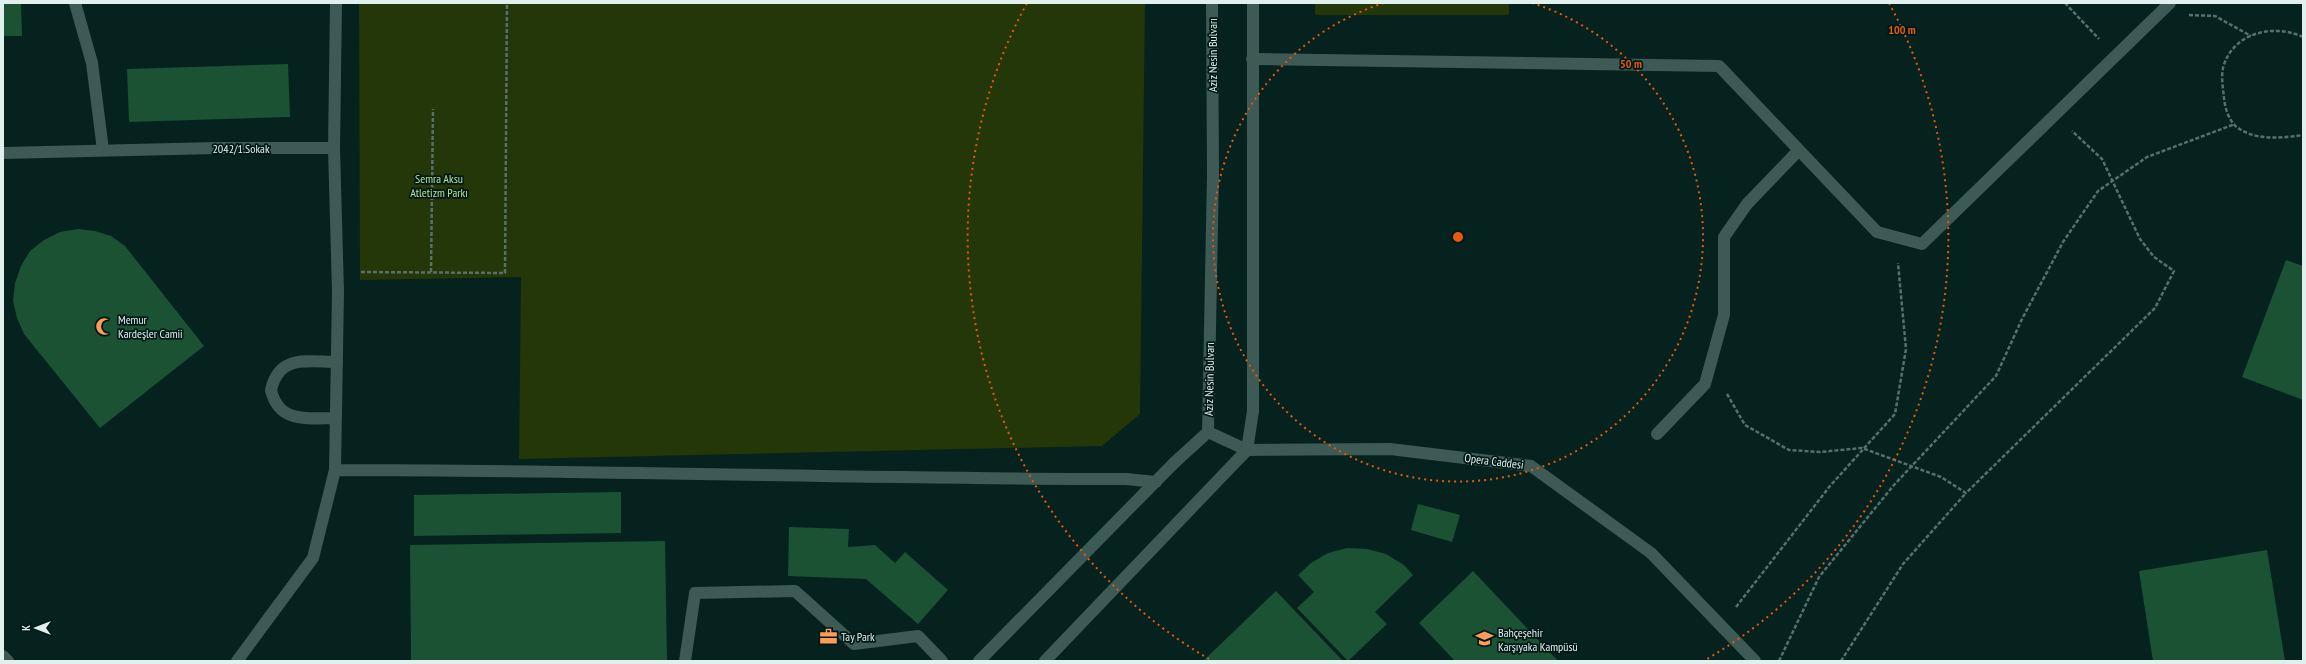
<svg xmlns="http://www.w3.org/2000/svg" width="2306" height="664" viewBox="0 0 2306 664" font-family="'PT Sans Narrow',sans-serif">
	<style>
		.green { fill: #233708 }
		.building { fill: #1b5234 }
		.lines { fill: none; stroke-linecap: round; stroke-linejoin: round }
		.path { stroke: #58706d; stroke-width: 2.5; stroke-dasharray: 4 2; stroke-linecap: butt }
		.lane { stroke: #3d5a55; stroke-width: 12 }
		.street { stroke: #3d5a55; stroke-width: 12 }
		.secondary { stroke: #3d5a55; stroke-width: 12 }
		.ring { fill: none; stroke: #e8590c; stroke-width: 2; stroke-dasharray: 2 4 }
		.labels { text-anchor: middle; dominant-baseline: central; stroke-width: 3.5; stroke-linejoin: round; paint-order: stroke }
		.street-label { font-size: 12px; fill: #e0f0ed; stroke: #001915 }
		.park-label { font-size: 12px; fill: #bae095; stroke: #001915 }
		.poi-label { font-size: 12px; fill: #e0f0ed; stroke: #001915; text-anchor: start }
		.centre { fill: #e8590c; stroke: #001915; stroke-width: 2 }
		.ring-label { font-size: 12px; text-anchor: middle; font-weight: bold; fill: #e8590c; stroke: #001915; stroke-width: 3.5; stroke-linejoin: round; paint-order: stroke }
	</style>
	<rect width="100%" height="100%" fill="#05221e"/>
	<path class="green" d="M359 3H1145L1140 414 1102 446 519 459 521 277 360 280Z
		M1315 3H1509V15H1315Z"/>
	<path class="building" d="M3 3H21L22 36H3Z
		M288 64 290 117 129 122 127 69Z
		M78 229 95 231 111 236 125 246 204 346 100 428 24 334 17 318 13 301 15 283 21 266 30 251 44 240 60 232Z
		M2286 260 2303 266V400L2242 377Z
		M621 492V533L414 536V495Z
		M1418 504 1460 515 1452 542 1411 530Z
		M789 527 849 529 848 547 875 545 895 563 905 552 948 590 918 624 866 579 788 576Z
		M665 541 667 661H411L410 545Z
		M1347 548 1367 549 1386 554 1404 565 1413 575 1375 612 1387 624 1348 661 1297 608 1314 592 1298 575 1311 563 1328 553Z
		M2267 550 2285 661H2153L2139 571Z
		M1473 571 1558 661H1455L1419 623Z
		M1276 591 1343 661H1203Z"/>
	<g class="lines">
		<path class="path" d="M2065 3 2099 39
			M2189 15 2215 16 2251 36
			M2303 37C2273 23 2232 33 2223 68 2221 77 2223 88 2224 98 2225 108 2229 122 2238 128 2257 141 2282 138 2303 135
			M361 272 505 273 507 3
			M431 272 433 109
			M1727 394 1745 425 1789 450 1820 452 1862 448 1941 477 1966 493 2155 308 2174 271 2154 257 2140 239 2102 159 2072 131
			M1736 607 1830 486 1895 414 1906 349 1898 263
			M1779 661 1819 577 1894 485 1996 376 2022 319 2063 242 2098 191 2147 157 2235 124
			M1841 661 1903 564 1966 493"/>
		<path class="lane" d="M75 3 92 63 103 150
			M336 418C308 418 279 424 271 390 279 354 307 362 337 362
			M335 470C598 470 862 479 1126 479L1156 482
			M237 661 313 558 335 470 338 292 334 148 336 3
			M685 661 695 593 795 591 854 644 918 636 942 661"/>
		<path class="street" d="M1252 59 1719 66 1877 232 1922 244 2170 3
			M3 153 216 148H334
			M1253 411 1247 450 1390 449 1531 466 1651 553 1755 661
			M1657 434 1705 384 1724 315V237L1747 204 1799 150
			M3 656 8 661
			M979 661 1174 463
			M1045 661 1247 450 1208 432"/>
		<path class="secondary" d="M1253 3V411
			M1174 463 1208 432 1213 174 1212 3"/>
	</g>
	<g class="ring">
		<path d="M1532 3A245 245 0 1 1 1384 3"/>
		<path d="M1209 659A490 490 0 0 1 1027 3M1889 3A490 490 0 0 1 1707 659"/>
	</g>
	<defs>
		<symbol id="mosque-bare" viewBox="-9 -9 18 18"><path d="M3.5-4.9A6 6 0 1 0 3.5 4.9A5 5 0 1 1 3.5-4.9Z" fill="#fe9b59" stroke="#001915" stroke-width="2.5" paint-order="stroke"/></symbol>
		<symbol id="office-bare" viewBox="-9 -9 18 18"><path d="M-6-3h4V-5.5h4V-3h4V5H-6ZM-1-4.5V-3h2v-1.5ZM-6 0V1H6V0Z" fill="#fe9b59" stroke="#001915" stroke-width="2.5" paint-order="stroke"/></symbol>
		<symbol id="school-bare" viewBox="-9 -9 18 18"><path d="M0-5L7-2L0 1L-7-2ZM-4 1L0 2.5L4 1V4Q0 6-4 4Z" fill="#fe9b59" stroke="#001915" stroke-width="2.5" paint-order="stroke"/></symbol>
	</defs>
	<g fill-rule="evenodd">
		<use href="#mosque-bare" x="92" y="314" width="25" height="25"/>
		<use href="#office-bare" x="816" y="624" width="25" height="25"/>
		<use href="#school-bare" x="1472" y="626" width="25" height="25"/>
	</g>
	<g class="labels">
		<g class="street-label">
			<text transform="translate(1212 55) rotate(-90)">Aziz Nesin Bulvarı</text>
			<text x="241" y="148">2042/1.Sokak</text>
			<text transform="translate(1209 379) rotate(-89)">Aziz Nesin Bulvarı</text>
			<text transform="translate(1494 461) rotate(7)">Opera Caddesi</text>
		</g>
		<g class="park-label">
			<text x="439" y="178">Semra Aksu<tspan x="439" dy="14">Atletizm Parkı</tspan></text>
		</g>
		<g class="poi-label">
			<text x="118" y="319">Memur<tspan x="118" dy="14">Kardeşler Camii</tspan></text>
			<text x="1498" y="632">Bahçeşehir<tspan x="1498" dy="14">Karşıyaka Kampüsü</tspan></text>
			<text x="841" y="636">Tay Park</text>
		</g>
	</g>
	<circle cx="1458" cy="237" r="6" class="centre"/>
	<g class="ring-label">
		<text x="1902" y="34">100 m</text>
		<text x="1631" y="68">50 m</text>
	</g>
	<rect width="2306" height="664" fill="none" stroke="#e0f0ed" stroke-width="8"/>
	<g transform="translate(36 628) rotate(270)" stroke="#001915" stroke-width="3" paint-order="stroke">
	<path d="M0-3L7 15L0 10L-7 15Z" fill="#e0f0ed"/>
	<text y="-6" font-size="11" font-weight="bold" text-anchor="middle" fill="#e0f0ed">K</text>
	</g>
</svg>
